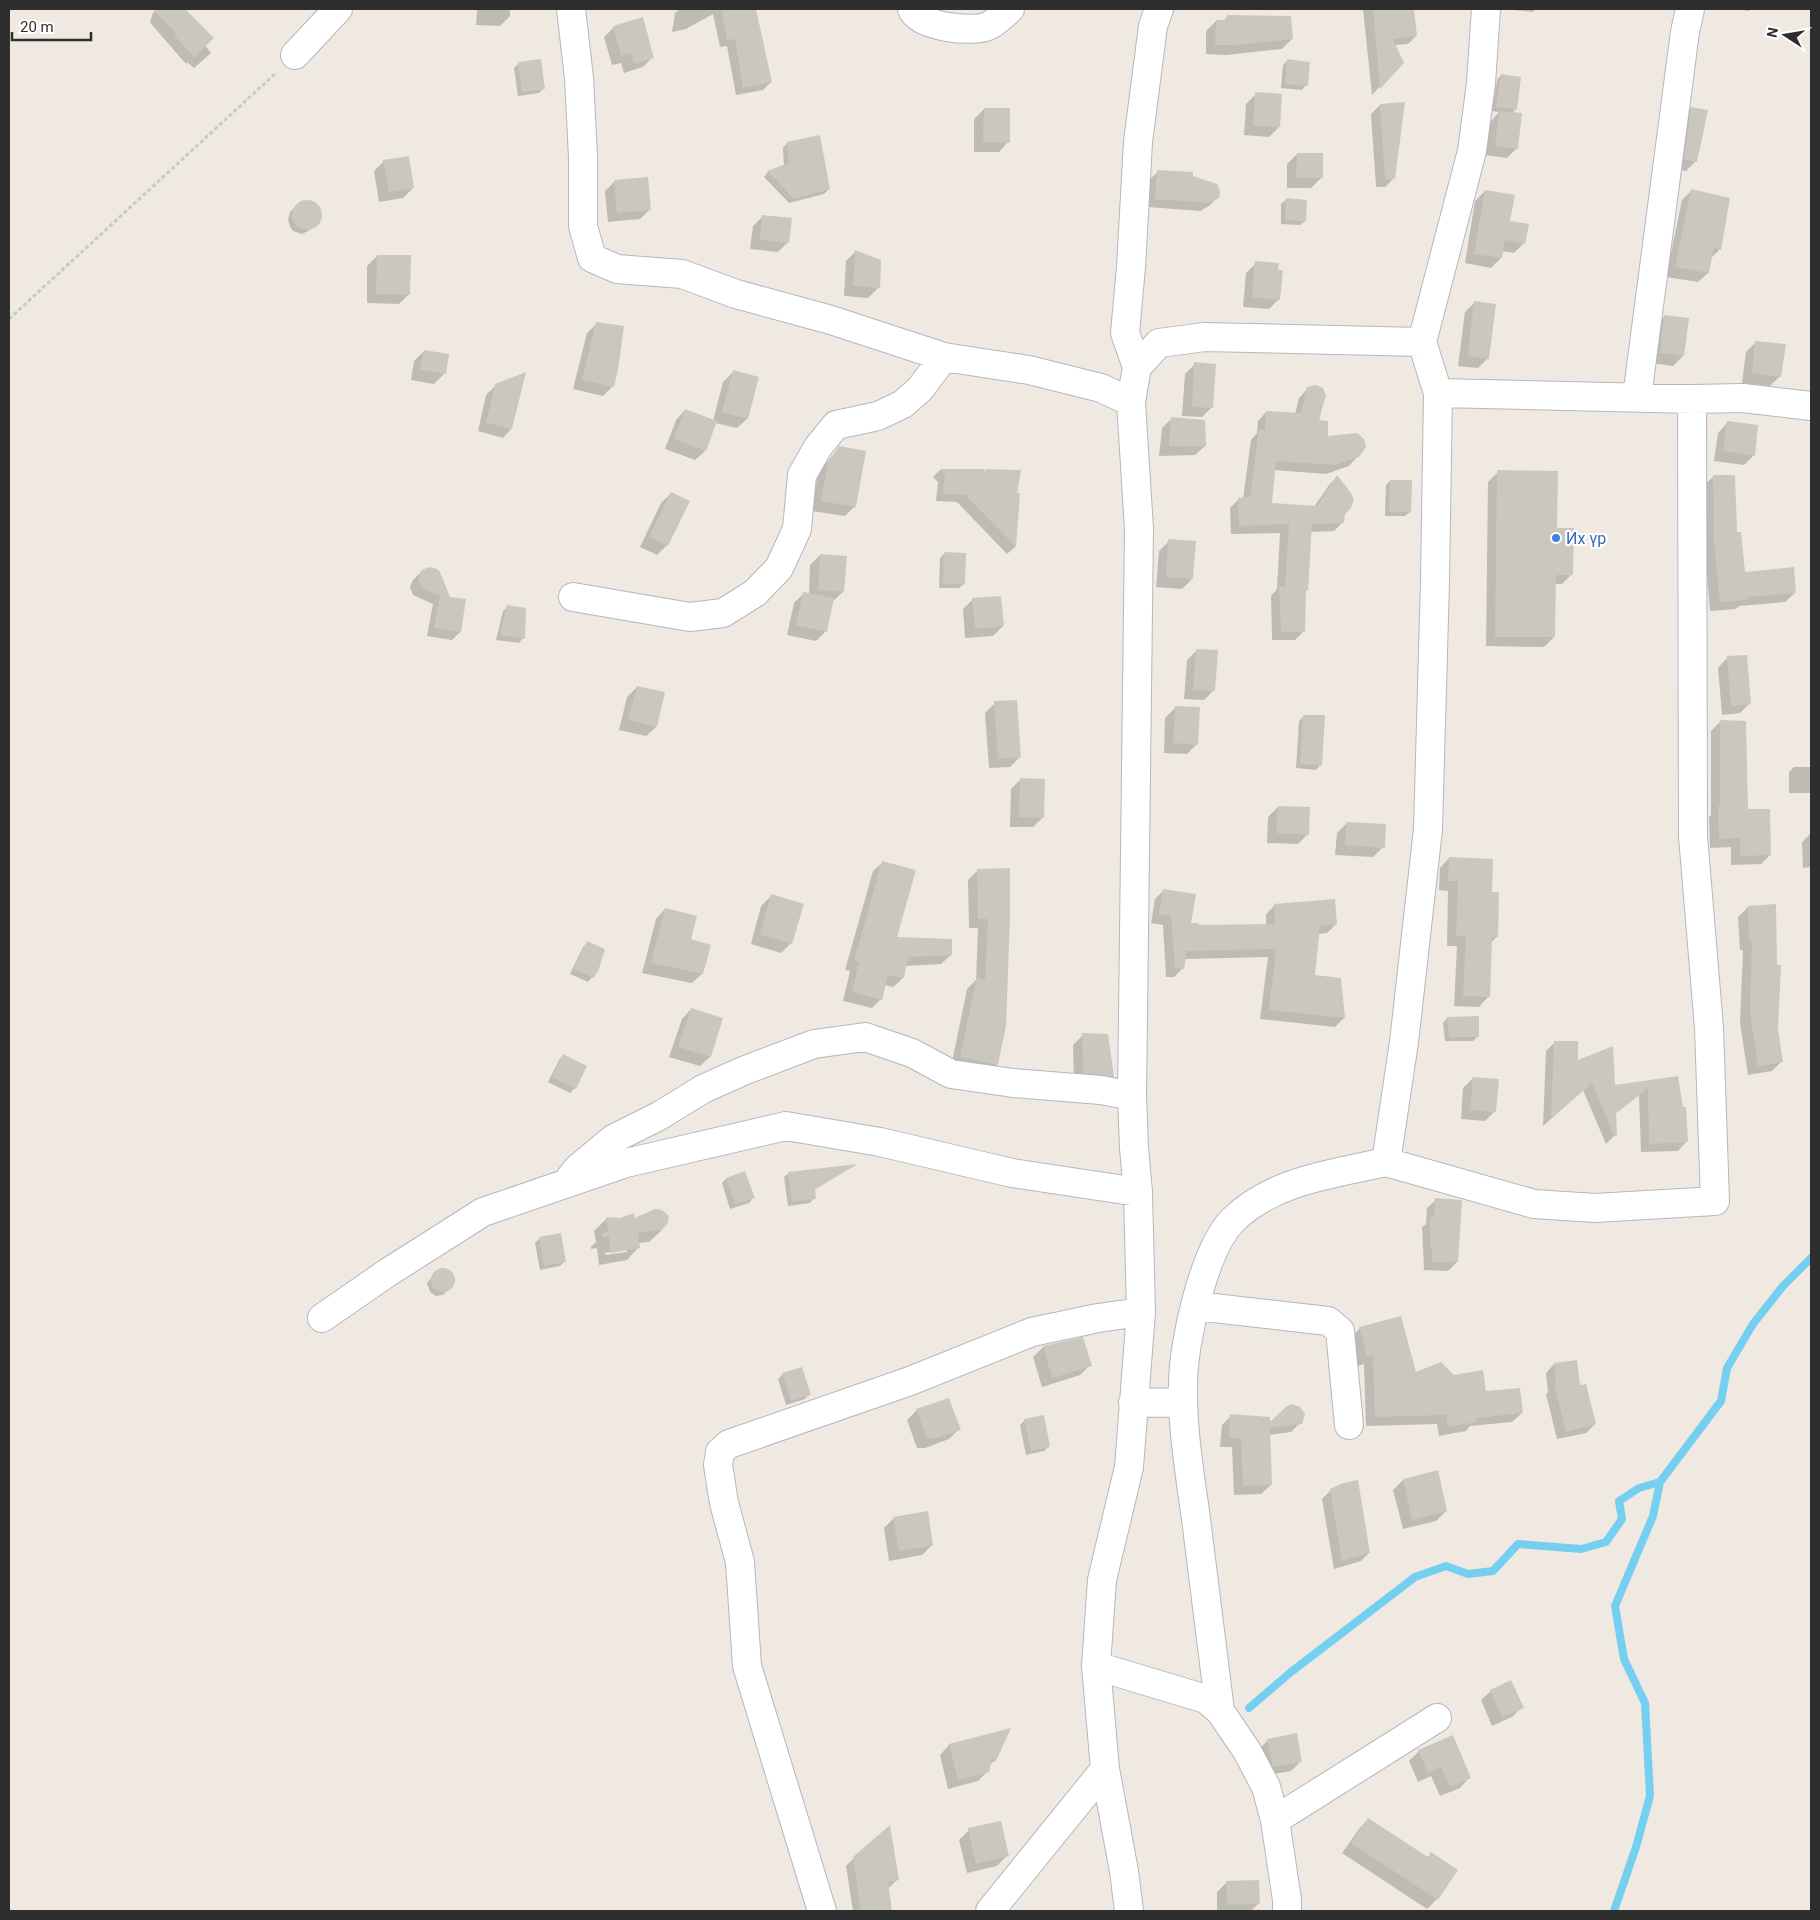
<svg xmlns="http://www.w3.org/2000/svg" width="1820" height="1920" viewBox="0 0 1820 1920" font-family="Roboto,sans-serif">
	<style>
		.shadow { fill: #0003; fill-rule: evenodd }
		.lines { fill: none; stroke-linecap: round; stroke-linejoin: round }
		.stream { stroke: #75cff0; stroke-width: 8 }
		.building { fill: #cbc7bf }
		.minor-casing { stroke: #b4b7c1; stroke-width: 30 }
		.path { stroke: #c9c9c9; stroke-width: 3; stroke-dasharray: 4 2.5; stroke-linecap: butt }
		.minor { stroke: #fff; stroke-width: 28 }
		.shop-dot { fill: #3f7fe0; stroke: #fff; stroke-width: 2 }
		.labels { text-anchor: middle; dominant-baseline: central; stroke-width: 4.5; stroke-linejoin: round; paint-order: stroke }
		.shop-label { font-size: 16px; fill: #366cbe; stroke: #fff; text-anchor: start }
	</style>
	<rect width="100%" height="100%" fill="#efe9e1"/>
	<path class="shadow" d="M157 9H179L211 53 194 68 187 62 186 64 153 26 150 22 153 13Z
		M477 9H510V16L500 26 476 25Z
		M680 9H755L771 82 763 90 736 95 727 46 720 47 713 14 686 29 672 32 675 13Z
		M1363 9H1413L1416 36 1408 44 1394 45 1402 63 1372 95Z
		M1503 9H1536L1533 12Z
		M1732 9H1751L1749 11Z
		M1228 16 1292 39 1282 49 1226 55 1206 54V31L1216 21H1223Z
		M614 27 653 57 643 67 624 73 621 63 612 65 604 37Z
		M1287 61 1306 85 1302 90 1281 88 1283 65Z
		M518 64 544 88 539 93 518 96 514 68Z
		M1501 75 1515 110 1512 113 1517 148 1507 158 1485 155 1490 122 1499 112 1492 111 1497 80Z
		M1256 94 1279 127 1269 137 1244 135 1246 104Z
		M1380 105 1394 178 1385 187H1376L1371 114Z
		M1691 108 1696 161 1686 171 1675 169 1681 118Z
		M984 109 1008 142 999 152H974V119Z
		M787 143 829 189 824 194 789 203 764 177 768 172 784 166 783 148Z
		M1297 154 1321 178 1311 188H1287V164Z
		M384 161 413 188 403 198 379 202 374 171Z
		M1158 172 1192 177 1218 197 1209 206 1200 211 1148 207 1149 180Z
		M615 181 650 209 640 219 608 222 605 191Z
		M1692 190 1720 249 1710 259 1708 273 1698 282 1666 277 1682 200Z
		M1485 191 1524 243 1514 253 1502 251 1501 258 1491 268 1465 263 1475 201Z
		M1286 200 1305 221 1300 225 1281 224V204Z
		M306 201 315 204 320 212V217L310 230 302 234 293 231 290 227 288 220 290 212 295 207Z
		M763 216 788 242 778 252 750 249 753 226Z
		M856 251 878 288 868 298 844 296 846 261Z
		M377 256 409 294 399 304 367 303V266Z
		M1256 263 1279 299 1269 309 1243 307 1246 273Z
		M1475 302 1488 358 1478 368 1458 366 1465 312Z
		M1665 316 1683 356 1673 366 1650 363 1655 326Z
		M597 323 613 386 603 396 573 389 587 333Z
		M1756 342 1780 376 1770 386 1742 383 1746 352Z
		M424 351 448 355 444 374 434 384 411 380 414 361Z
		M1195 364 1212 407 1202 417 1182 416 1185 374Z
		M733 372 747 419 737 428 715 423 705 451 695 460 665 449 676 420 685 410 713 421 723 382Z
		M495 386 511 429 503 438 478 431 486 395Z
		M1308 388 1317 422 1326 437 1358 456 1349 466 1326 474 1274 470 1270 504 1314 507 1329 485 1337 477 1343 514V522L1334 531 1310 532 1307 590 1304 593 1303 632 1295 640H1272L1271 596 1277 589 1280 533 1231 534 1230 508 1239 499H1243L1251 440 1257 433 1258 421 1266 412 1295 414 1299 398Z
		M1172 418 1205 446 1195 455 1159 456 1162 428Z
		M1727 423 1754 455 1744 465 1714 461 1718 433Z
		M839 448 855 506 845 516 812 511 818 473Z
		M940 470 984 471V473L1015 494H1019L1015 547 1007 554 957 502 936 501 938 482 933 477Z
		M1498 472 1556 529 1572 574 1562 584H1554V637L1544 647 1486 646 1488 482Z
		M1713 477 1736 533 1744 573 1795 593 1785 602 1739 606 1736 609 1710 611 1705 551 1703 486Z
		M1390 481 1410 512 1405 516H1385L1386 485Z
		M671 493 667 545 657 555 640 547 661 503Z
		M1169 541 1192 579 1182 589 1156 587 1159 551Z
		M944 554 964 584 959 588H939L940 558Z
		M820 555 843 592 833 601 826 631 816 641 787 635 794 603 804 593 809 594 810 565Z
		M422 571 449 598 465 600 460 632 452 640 427 636 433 604 413 595 410 587 413 580Z
		M973 599 1003 626 993 636 965 638 963 609Z
		M507 607 523 638 519 643 496 640 503 611Z
		M1197 650 1214 690 1204 700 1184 699 1187 660Z
		M1727 658 1750 703 1740 713 1722 715 1718 668Z
		M637 687 656 727 646 736 619 730 627 697Z
		M995 703 1020 757 1010 767 989 768 985 713Z
		M1175 708 1197 744 1187 754 1164 753 1165 718Z
		M1304 716 1320 765 1316 770 1296 768 1299 721Z
		M1720 722 1746 811 1770 855 1761 864 1731 865V847L1710 848 1709 817 1711 815V731Z
		M1794 767H1811V793H1789V772Z
		M1021 779 1043 817 1033 827H1010L1011 789Z
		M1278 807 1308 834 1298 844 1267 843 1268 817Z
		M1347 823 1383 847 1373 857 1335 855 1337 833Z
		M1811 833V867L1803 868 1802 842Z
		M1449 858 1490 893 1497 936 1491 943 1488 997 1479 1007 1454 1006 1457 946H1447L1448 891 1439 890 1440 868Z
		M883 862 895 938 951 955 941 964 905 966 903 978 893 987 884 985 881 999 872 1008 843 1001 850 971 845 970 873 871Z
		M978 870H1009L997 1064 987 1074 951 1067 967 989 976 980 978 928H969L968 880Z
		M1164 890 1189 925H1266V914L1275 905 1336 924 1327 933 1318 934 1313 976 1340 979 1344 1018 1335 1027 1260 1019 1268 957 1184 959 1183 968 1174 977H1166L1163 925 1151 923 1155 899Z
		M771 896 791 943 781 953 751 944 761 906Z
		M1748 907 1774 1011 1782 1061 1772 1071 1748 1075 1740 1023 1743 950H1740L1738 917Z
		M665 909 689 940 702 974 692 983 642 973 656 919Z
		M588 942 594 975 588 982 570 974 583 947Z
		M691 1009 710 1057 700 1066 669 1057 682 1019Z
		M1447 1018 1478 1036 1473 1041H1445L1443 1023Z
		M1083 1035 1113 1076 1103 1086 1074 1082 1073 1045Z
		M1555 1042 1577 1062 1614 1087 1677 1077 1686 1142 1678 1151 1641 1152 1639 1095 1615 1114V1135L1606 1144 1583 1090 1543 1126 1546 1051Z
		M564 1055 575 1088 570 1093 548 1082 559 1060Z
		M1473 1078 1495 1111 1485 1121 1461 1119 1463 1088Z
		M855 1165 814 1190V1198L810 1203 788 1206 784 1177 789 1173Z
		M745 1173 753 1198 749 1203 730 1209 722 1183 726 1179Z
		M1436 1200 1457 1262 1448 1271 1424 1270 1422 1227 1426 1224 1427 1208Z
		M606 1219 634 1220 662 1230 649 1242 638 1243 639 1247 627 1260 599 1265 597 1248 591 1249V1247L596 1242 594 1231ZM627 1249V1252L605 1255V1253Z
		M540 1238 564 1262 560 1266 540 1270 535 1243Z
		M446 1270 453 1277V1284L443 1295 436 1296 430 1292 427 1283 436 1272Z
		M1360 1328 1415 1374 1453 1376 1522 1413 1512 1422 1470 1426 1466 1431 1439 1436 1437 1424 1366 1426 1364 1364 1358 1366 1351 1338Z
		M1082 1339 1090 1365 1080 1375 1042 1387 1033 1357 1043 1347Z
		M1554 1364 1579 1387 1595 1424 1586 1433 1557 1439 1546 1394 1548 1392 1546 1373Z
		M801 1368 809 1394 805 1399 786 1405 778 1379 782 1375Z
		M917 1410 959 1429 949 1439 925 1448H917L907 1420Z
		M1231 1416 1269 1425 1300 1423 1291 1432 1269 1435 1271 1485 1261 1494 1234 1495 1232 1447H1220L1222 1425Z
		M1025 1420 1049 1446 1044 1451 1026 1455 1020 1425Z
		M1403 1480 1446 1511 1436 1521 1403 1529 1393 1490Z
		M1331 1490 1369 1553 1361 1561 1334 1569 1322 1499Z
		M894 1518 932 1545 922 1555 889 1561 884 1528Z
		M1491 1691 1522 1707 1512 1717 1492 1726 1481 1700Z
		M1008 1730 995 1760 989 1766 988 1771 978 1781 948 1789 940 1755 949 1745Z
		M1268 1740 1301 1761 1291 1771 1263 1776 1258 1750Z
		M1419 1751 1469 1778 1460 1788 1440 1796 1431 1776 1418 1782 1409 1761Z
		M1368 1819 1427 1858 1456 1871 1437 1899 1427 1909 1342 1853 1359 1829Z
		M969 1830 1007 1856 997 1866 967 1873 959 1840Z
		M854 1858 898 1879 890 1887 887 1888 889 1911H853L846 1866Z
		M1227 1882 1258 1904 1251 1911H1217V1892Z"/>
	<g class="lines">
		<path class="stream" d="M1249 1708 1291 1672 1415 1577 1446 1566 1468 1574 1493 1571 1518 1544 1581 1549 1606 1542 1622 1519 1619 1501 1639 1488 1660 1482
			M1614 1911 1636 1847 1650 1796 1645 1703 1624 1659 1615 1606 1653 1516 1660 1482 1721 1401 1727 1368 1753 1324 1783 1286 1811 1258"/>
	</g>
	<path class="building" d="M152 9H185L214 38 194 57 174 35 176 33Z
		M721 9H756L772 82 743 88 735 39 727 40Z
		M1373 9H1414L1417 36 1393 39 1404 63 1380 89Z
		M1227 15 1291 16 1293 39 1236 45H1215L1216 20H1227Z
		M643 17 654 58 634 64 631 53 621 56 613 26Z
		M541 59 545 89 522 92 518 62Z
		M1287 59 1310 62 1308 86 1285 84Z
		M1501 74 1521 77 1517 110 1496 107Z
		M1255 92 1282 94 1280 127 1253 126Z
		M1405 102 1395 179H1385L1380 104Z
		M1691 107 1708 110 1697 162 1684 159Z
		M984 108H1010V143L983 142Z
		M1499 111 1522 113 1518 149 1495 146Z
		M820 135 830 189 794 199 767 171 789 163 787 142Z
		M1297 153H1323V178H1296Z
		M409 156 414 188 389 192 383 160Z
		M1157 170 1193 172V176L1217 184 1220 191 1219 198 1210 203 1155 199Z
		M648 177 651 210 617 213 614 180Z
		M1691 189 1730 198 1721 250 1714 248 1709 273 1675 267Z
		M1485 190 1515 195 1510 221 1529 224 1525 244 1505 240 1502 258 1474 254Z
		M1286 198 1307 200 1306 221 1285 220Z
		M292 215a15 15 0 1 1 30 0a15 15 0 1 1-30 0Z
		M762 215 792 218 789 243 760 240Z
		M855 250 881 260 880 288 853 286Z
		M377 255H411L410 295 376 294Z
		M1255 261 1279 263 1278 270H1283L1280 300 1252 297Z
		M1474 301 1496 304 1489 359 1468 356Z
		M1664 315 1689 318 1684 356 1660 353Z
		M596 322 624 326 618 370 614 387 582 380Z
		M1755 341 1786 344 1781 377 1752 373Z
		M424 350 449 354 446 374 420 370Z
		M1194 362 1216 364 1213 408 1192 407Z
		M733 370 759 377 748 419 722 412Z
		M526 372 512 429 486 423 495 384Z
		M1316 385 1323 388 1326 395 1319 420 1328 421V436L1357 433 1364 439 1366 447 1359 457 1335 465 1276 461 1272 503 1317 506 1337 475 1351 493 1354 500 1351 508 1345 514 1344 523 1312 524 1308 591 1306 589 1305 632H1281L1279 586 1285 587 1289 524 1239 526 1238 498 1250 497 1259 430H1265L1266 411 1301 413 1307 387Z
		M685 409 717 421 706 451 674 439Z
		M1171 417 1205 420 1206 446H1169Z
		M1727 421 1758 425 1755 456 1723 451Z
		M839 446 866 451 856 507 821 501 828 462Z
		M940 469H984L985 472 986 469 1021 470 1017 493H1020L1016 547 965 495 943 494 945 474Z
		M1497 470 1558 471 1557 528H1574L1573 575H1556L1555 637H1495Z
		M1713 475H1735L1737 532H1741L1745 572 1794 567 1796 593 1747 597V600L1720 602 1714 541Z
		M1390 480H1412L1411 512H1389Z
		M671 492 690 501 668 546 649 537Z
		M1168 539 1196 541 1193 579 1166 577Z
		M944 552 966 553 965 584H943Z
		M820 554 847 556 844 592 818 590Z
		M429 567 437 569 440 572 450 597 466 599 461 632 434 628 440 596 424 589 418 581 422 570Z
		M803 592 834 598 827 632 796 625Z
		M1001 596 1004 626 975 629 972 598Z
		M507 605 526 608 525 639 500 635Z
		M1196 649 1218 650 1215 691 1193 690Z
		M1747 655 1751 704 1731 706 1727 656Z
		M637 686 665 692 657 727 628 720Z
		M1017 700 1021 757 998 759 994 701Z
		M1175 706 1200 707 1198 745 1173 743Z
		M1303 715H1325L1322 766 1300 764Z
		M1720 720 1746 721 1748 809H1770L1771 855 1740 856V838L1719 839 1718 806H1720Z
		M1020 778 1045 779 1044 818 1019 817Z
		M1278 806 1310 807 1309 835 1276 833Z
		M1346 822 1386 824 1385 848 1345 845Z
		M1449 857 1493 859 1492 892H1499L1498 937H1492L1490 997 1463 996 1466 936H1456L1458 881H1448Z
		M882 861 916 870 897 937 952 939V955L908 957 904 978 888 975 882 1000 852 992 859 962 854 961Z
		M1010 868V919L1006 1026 998 1065 960 1057 977 977 985 980 988 919H978L977 869Z
		M1163 889 1196 894 1191 923H1198L1199 925 1275 924 1274 904 1335 899 1337 924 1320 926 1315 975 1341 978 1345 1018 1269 1010 1276 949 1187 951 1184 969 1175 968 1171 916 1159 914Z
		M771 894 804 904 792 944 760 935Z
		M1776 904 1777 965H1781L1778 1029 1783 1062 1758 1066 1750 1013 1752 940 1749 941 1748 906Z
		M665 908 697 916 691 939 711 945 703 974 651 963Z
		M587 941 605 949 598 972H597L594 978 574 969Z
		M691 1008 723 1018 711 1057 678 1047Z
		M1479 1016V1037H1449L1447 1017Z
		M1082 1033 1108 1034 1114 1077 1083 1073Z
		M1554 1041H1578V1060L1613 1046 1615 1085 1678 1076 1683 1107H1686L1688 1142 1649 1144 1648 1088 1616 1113 1617 1136H1614L1592 1083 1551 1119Z
		M563 1054 587 1066 576 1089 552 1077Z
		M1473 1077 1499 1079 1496 1112 1470 1110Z
		M858 1164 815 1189 816 1199 792 1202 788 1172Z
		M745 1171 755 1198 735 1205 726 1178Z
		M1435 1198 1462 1200 1458 1262H1432V1248H1430V1217H1434Z
		M655 1209 662 1210 669 1216 668 1223 662 1230 638 1233 640 1248 611 1253 609 1236 603 1237 602 1234 608 1231 606 1217 620 1218 634 1213 635 1218Z
		M561 1233 566 1262 544 1266 539 1237Z
		M431 1280a12 12 0 1 1 24 0a12 12 0 1 1-24 0Z
		M1401 1316 1416 1372 1441 1362 1454 1375 1483 1370 1486 1391 1520 1388 1523 1413 1476 1418 1477 1422 1448 1427 1446 1415 1375 1417 1373 1356 1367 1357 1359 1327Z
		M1083 1337 1092 1366 1052 1378 1043 1346Z
		M1577 1360 1580 1385 1586 1384 1596 1424 1566 1432 1554 1384H1556L1554 1363Z
		M802 1367 811 1395 791 1401 782 1373Z
		M949 1398 961 1430 936 1438H927L916 1409Z
		M1292 1404 1300 1407 1305 1414 1302 1424 1270 1428 1272 1485 1243 1486 1241 1439 1229 1438 1230 1414 1270 1417V1422L1287 1406Z
		M1044 1415 1050 1447 1031 1451 1024 1419Z
		M1438 1470 1447 1511 1412 1520 1403 1479Z
		M1358 1480 1370 1553 1342 1561 1330 1489 1343 1483Z
		M928 1511 933 1546 899 1551 893 1517Z
		M1511 1680 1524 1708 1502 1717 1490 1690Z
		M1011 1728 996 1761 992 1759 989 1772 958 1780 949 1744Z
		M1297 1733 1302 1762 1273 1767 1267 1739Z
		M1453 1735 1471 1778 1450 1787 1441 1767 1428 1773 1418 1750Z
		M1368 1818 1428 1857 1431 1852 1458 1870 1438 1900 1351 1843Z
		M1001 1821 1009 1856 976 1864 968 1828Z
		M890 1825 899 1880 888 1882 892 1911H861L853 1857Z
		M1259 1880 1260 1904 1227 1905 1226 1881Z"/>
	<g class="lines">
		<defs>
			<path id="minor" d="M571 9 579 78 583 157V226L592 258 617 269 682 274 736 294 831 320 944 357 1029 370 1101 388 1131 402
				M912 9C919 27 972 33 988 26 996 23 1004 14 1010 9
				M1486 9 1481 83 1472 151 1422 342 1438 393 1435 581 1428 829 1404 1042 1386 1162 1534 1204 1595 1208 1715 1201 1709 1028 1693 836 1692 399
				M295 55 338 9
				M1137 367 1125 333 1131 267 1138 142 1153 26 1159 9
				M1438 393 1692 399 1743 398 1811 406
				M1637 397 1685 32 1690 9
				M573 597 690 617 723 613 755 593 779 568 797 529 802 475 818 447 836 425 878 416 903 404 920 389 944 357
				M570 1178 577 1169 613 1139 659 1116 703 1089 743 1071 814 1044 865 1037 912 1053 951 1074 1013 1083 1101 1090 1132 1096
				M1196 1306 1328 1321 1340 1331 1349 1425
				M322 1318 387 1273 483 1212 626 1163 786 1126 880 1142 1012 1173 1138 1192
				M1133 1403 1183 1402
				M1096 1666 1206 1699 1220 1711 1247 1751 1266 1787 1275 1820 1287 1900V1911
				M1220 1711C1212 1647 1204 1583 1196 1519 1190 1475 1182 1429 1183 1384 1183 1343 1204 1249 1233 1220 1274 1180 1333 1174 1386 1162
				M1275 1820 1437 1718
				M822 1911 747 1666 740 1562 724 1503 718 1465 720 1452 729 1444 910 1381 1032 1332 1098 1318 1141 1312
				M990 1911 1105 1769
				M1129 1911 1124 1871 1105 1769 1096 1666 1102 1580 1129 1467 1141 1312 1138 1192 1134 1148 1132 1096 1139 529 1131 402 1137 367 1159 343 1205 337 1422 342"/>
		</defs>
		<use href="#minor" class="minor-casing"/>
		<path class="path" d="M9 319 277 72"/>
		<use href="#minor" class="minor"/>
	</g>
	<circle class="shop-dot" cx="1556" cy="538" r="5"/>
	<g class="labels">
		<g class="shop-label">
			<text x="1566" y="538">Их үр</text>
		</g>
	</g>
	<rect width="1820" height="1920" fill="none" stroke="#2e2e2e" stroke-width="20"/>
	<g transform="translate(1785 35) rotate(282)" stroke="#ffffff" stroke-width="4" paint-order="stroke">
	<path d="M0-4L9 19L0 12L-9 19Z" fill="#2e2e2e"/>
	<text y="-8" font-size="14" font-weight="bold" text-anchor="middle" fill="#2e2e2e">N</text>
	</g>
	<path d="M12 32v8h79v-8" fill="none" stroke="#2e2e2e" stroke-width="2.5"/>
	<text x="20" y="32" font-size="15" fill="#2e2e2e" stroke="#ffffff" stroke-width="4" paint-order="stroke">20 m</text>
</svg>
